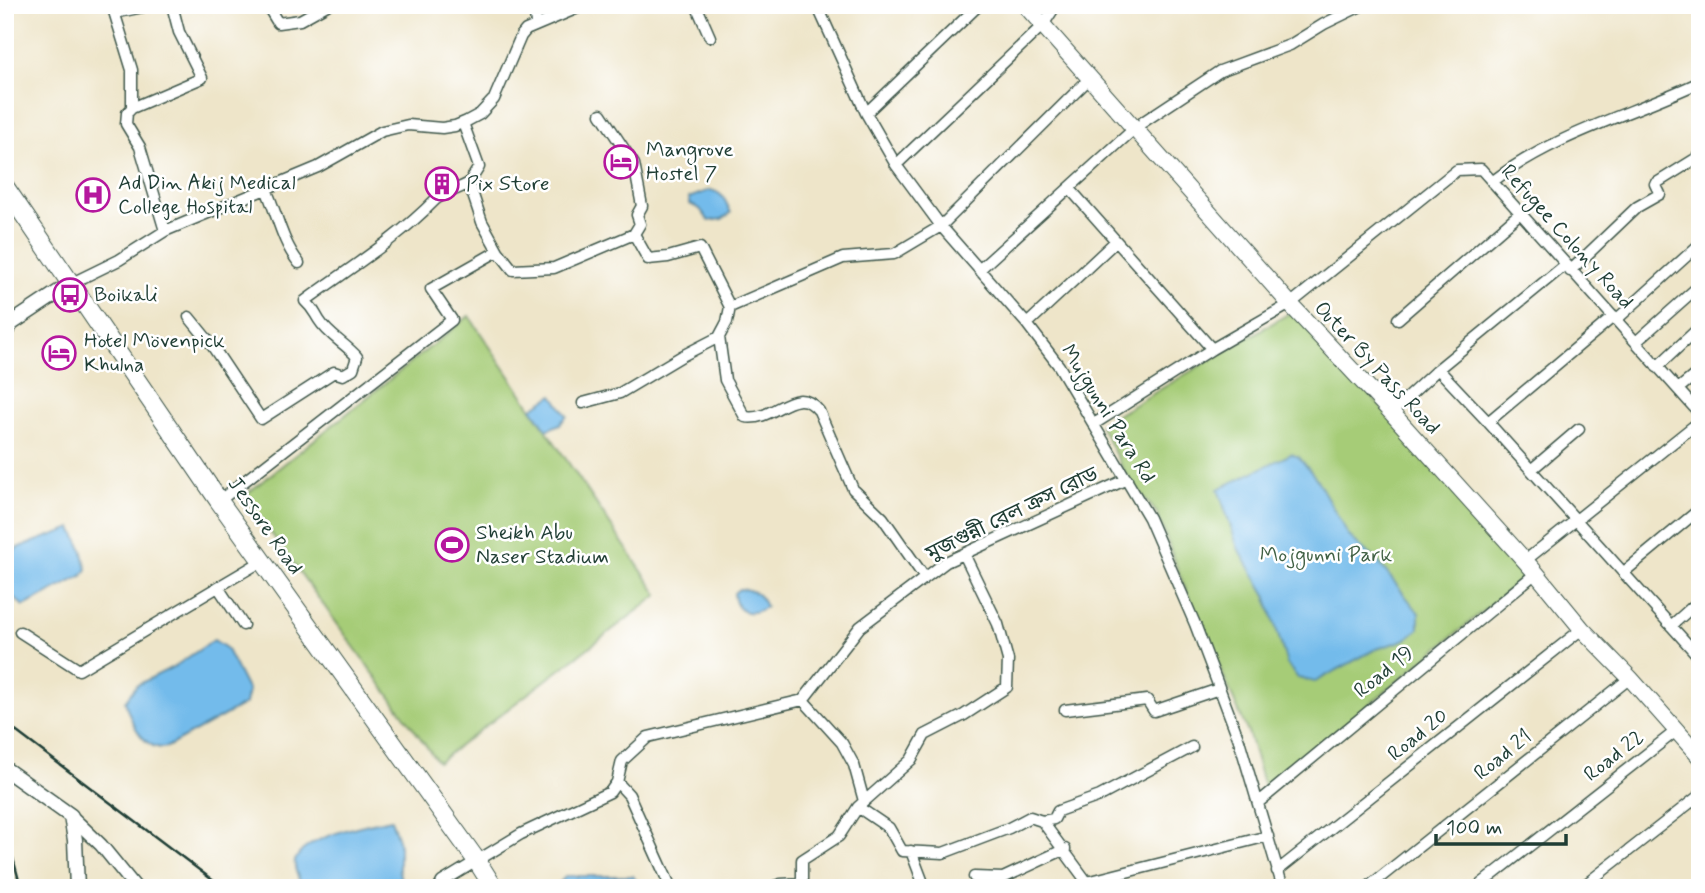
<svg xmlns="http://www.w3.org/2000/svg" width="1705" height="893" viewBox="0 0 1705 893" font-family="Mynerve,'Noto Sans Bengali',sans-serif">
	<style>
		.green { fill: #a6cc77; stroke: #628456; stroke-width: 2 }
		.water { fill: #73bbeb; stroke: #497c90; stroke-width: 2 }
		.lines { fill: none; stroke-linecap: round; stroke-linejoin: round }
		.minor-casing { stroke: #3e564a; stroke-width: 13 }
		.tertiary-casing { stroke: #3e564a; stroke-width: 15 }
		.secondary-casing { stroke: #3e564a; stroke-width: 17 }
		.primary-casing { stroke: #3e564a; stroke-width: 18 }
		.trunk-casing { stroke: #3e564a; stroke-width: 20 }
		.minor { stroke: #fff; stroke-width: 10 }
		.tertiary { stroke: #fff; stroke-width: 12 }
		.secondary { stroke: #fff; stroke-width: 14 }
		.primary { stroke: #fff; stroke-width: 16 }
		.trunk { stroke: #fff; stroke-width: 18 }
		.rail { stroke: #1f3d34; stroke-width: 2.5 }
		.labels { text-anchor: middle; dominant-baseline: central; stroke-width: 5; stroke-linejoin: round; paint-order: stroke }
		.poi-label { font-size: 21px; fill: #1f3d34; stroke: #fff; text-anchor: start }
		.street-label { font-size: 21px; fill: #1f3d34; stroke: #fff }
		.park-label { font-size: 21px; fill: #416145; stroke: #fff }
	</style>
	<rect width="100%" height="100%" fill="#fff"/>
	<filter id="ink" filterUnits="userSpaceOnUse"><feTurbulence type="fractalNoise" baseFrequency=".0143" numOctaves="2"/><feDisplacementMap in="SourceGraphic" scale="14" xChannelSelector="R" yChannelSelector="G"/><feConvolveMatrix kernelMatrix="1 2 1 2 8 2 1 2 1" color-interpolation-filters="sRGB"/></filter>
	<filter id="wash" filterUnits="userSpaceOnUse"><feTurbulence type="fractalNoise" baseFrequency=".00686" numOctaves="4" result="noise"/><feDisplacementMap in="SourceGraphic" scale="28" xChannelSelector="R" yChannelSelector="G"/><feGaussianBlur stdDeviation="1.57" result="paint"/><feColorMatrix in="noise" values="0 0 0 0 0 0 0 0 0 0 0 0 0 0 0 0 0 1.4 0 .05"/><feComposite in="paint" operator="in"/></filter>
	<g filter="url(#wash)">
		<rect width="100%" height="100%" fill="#eee5c9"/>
		<path class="green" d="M1293 311 1532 571 1265 790 1249 735 1180 576 1157 513 1128 479 1100 425Z
			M469 316 658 595 438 762 244 496Z"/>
		<path class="water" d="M710 190C723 192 726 202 731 213L722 219 709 221 700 209 690 204 689 198Z
			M553 395 567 416 560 424 547 430 532 408Z
			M1291 454 1299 457 1316 478 1349 536 1379 563 1419 613V629L1404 640 1374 650 1315 682 1298 678 1287 664 1266 595 1238 548 1218 489Z
			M72 528 82 549 87 569 82 576 24 606C3 592 5 585 5 561L17 548Z
			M739 589C753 589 761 594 766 607 749 617 735 613 734 593Z
			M214 640 226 648 248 691 245 704 167 747C144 753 130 720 125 701L137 685 175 666Z
			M391 819 399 843V871L402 886 405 888H303C300 881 293 870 295 861 304 836 368 824 391 819Z
			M566 876H633L641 888H555Z"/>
	</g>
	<g filter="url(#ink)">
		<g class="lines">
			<defs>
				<path id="minor" d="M112 5 132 70V108L127 113 126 124 140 147 165 231
					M267 5 278 23 300 20 327 5
					M527 5 535 15 536 24
					M696 5 710 37
					M817 5 866 113 896 165 941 226 1027 324 1059 366 1149 518 1195 624 1239 740 1283 888
					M115 13 152 5
					M132 108 202 78 179 32 172 5
					M866 113 979 5
					M601 114 634 164 642 206 637 215 640 224 634 234
					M1143 122 1220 71 1290 45 1324 24 1363 5
					M463 123 479 167 469 183
					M896 165 1043 25 1056 5
					M1492 182C1554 134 1630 115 1700 82
					M266 189C277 214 282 242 299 263
					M1070 189 1212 349
					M979 270 1135 128
					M1570 271 1637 207 1660 194 1655 184 1700 156
					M72 283 119 260 165 231 318 167 382 131 408 125 442 128 455 126 467 121 480 114 494 99 521 36 526 30 585 5
					M189 317 211 344 261 419 334 372 343 375 353 369 357 357C346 344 328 335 319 320 314 312 313 308 305 301 350 268 397 239 435 200 440 195 461 188 469 183L482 222 498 251
					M1398 319 1520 213
					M1616 320 1700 244
					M1027 324 1116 241
					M719 337 725 380 745 417C774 423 795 381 819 411L853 489 883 518 925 578
					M1636 342 1700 285
					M1657 367 1700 327
					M1438 369 1488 422 1700 658
					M1678 389 1700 371
					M583 403 620 393 682 356 719 337 727 322 730 307
					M1397 407 1438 369 1565 265
					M1488 422 1613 317
					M1094 424 1212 349 1290 304 1457 170 1481 169 1700 414
					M1531 470 1579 429
					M219 501 452 320 431 289 498 251 513 270 554 268 634 234 648 259 668 257 700 248 730 307 843 258 894 254 941 226 1090 78
					M1531 556 1700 421
					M1624 572 1700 509
					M243 625 218 587 262 561
					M1671 626 1700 600
					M20 632 79 670 218 587
					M803 700 842 743 854 765 864 801
					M1065 710 1147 700 1154 711 1219 689
					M617 782 629 795 671 888
					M1259 802 1536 573
					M858 807 889 828 902 851 943 853 1009 828 1030 817 1042 821 1054 819 1058 811 1100 796 1192 747
					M1042 821 1087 882 1268 836
					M911 851 925 888
					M1277 871 1582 629
					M974 877 1003 878 1065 849
					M439 888 442 882 521 834 610 792 617 782 622 761 648 737 803 700 860 627 946 562 1127 479
					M769 888 781 884 802 883
					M802 888V860L839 836 858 807 911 760 925 735 964 715 1007 687 1008 660 998 624 964 554
					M1367 888 1630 678
					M1476 888 1676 731
					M1581 888 1700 795"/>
				<path id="tertiary" d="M71 816 101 845 136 888"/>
				<path id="secondary" d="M5 332 12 323 72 283
					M5 769 71 816 75 840 77 888"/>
				<path id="primary" d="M1025 5 1290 304 1391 412 1536 573 1582 629 1630 678 1700 757"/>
				<path id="trunk" d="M5 187 219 501 477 861 494 888"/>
			</defs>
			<use href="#minor" class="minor-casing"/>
			<use href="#tertiary" class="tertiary-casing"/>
			<use href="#secondary" class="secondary-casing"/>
			<use href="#primary" class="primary-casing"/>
			<use href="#trunk" class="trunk-casing"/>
			<use href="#minor" class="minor"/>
			<use href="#tertiary" class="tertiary"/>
			<use href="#secondary" class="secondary"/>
			<use href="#primary" class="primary"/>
			<use href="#trunk" class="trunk"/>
			<path class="rail" d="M5 723 223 888
				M5 828 21 888"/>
		</g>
	</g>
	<defs>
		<symbol id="hotel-ring" viewBox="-11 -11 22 22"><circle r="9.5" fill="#fff" stroke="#b5179e" stroke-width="1.5"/><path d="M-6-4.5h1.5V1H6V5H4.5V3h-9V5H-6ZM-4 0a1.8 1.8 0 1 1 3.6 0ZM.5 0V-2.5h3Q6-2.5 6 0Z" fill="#b5179e"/></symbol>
		<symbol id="building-ring" viewBox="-11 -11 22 22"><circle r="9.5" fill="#fff" stroke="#b5179e" stroke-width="1.5"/><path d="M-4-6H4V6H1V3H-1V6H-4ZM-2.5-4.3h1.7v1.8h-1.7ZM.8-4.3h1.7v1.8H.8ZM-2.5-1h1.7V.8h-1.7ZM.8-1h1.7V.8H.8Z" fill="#b5179e"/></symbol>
		<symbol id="hospital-ring" viewBox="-11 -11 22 22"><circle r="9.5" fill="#fff" stroke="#b5179e" stroke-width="1.5"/><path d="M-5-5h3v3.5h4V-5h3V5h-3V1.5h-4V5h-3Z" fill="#b5179e"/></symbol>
		<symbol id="bus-ring" viewBox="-11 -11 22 22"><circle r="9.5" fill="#fff" stroke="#b5179e" stroke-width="1.5"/><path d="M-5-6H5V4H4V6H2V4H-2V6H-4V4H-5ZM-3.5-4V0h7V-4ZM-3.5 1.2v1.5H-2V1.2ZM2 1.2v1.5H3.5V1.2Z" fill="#b5179e"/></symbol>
		<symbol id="stadium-ring" viewBox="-11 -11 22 22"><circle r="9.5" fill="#fff" stroke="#b5179e" stroke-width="1.5"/><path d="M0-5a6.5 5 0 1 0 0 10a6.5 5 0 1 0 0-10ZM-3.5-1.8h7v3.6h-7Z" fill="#b5179e"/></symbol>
	</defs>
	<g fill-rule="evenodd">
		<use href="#hotel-ring" x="602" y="143" width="38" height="38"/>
		<use href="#building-ring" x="423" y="165" width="38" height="38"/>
		<use href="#hospital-ring" x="74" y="176" width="38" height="38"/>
		<use href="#bus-ring" x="51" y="276" width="38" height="38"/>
		<use href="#hotel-ring" x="40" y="334" width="38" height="38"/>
		<use href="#stadium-ring" x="433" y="526" width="38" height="38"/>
	</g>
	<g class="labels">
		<g class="poi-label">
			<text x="646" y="150">Mangrove<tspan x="646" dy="24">Hostel 7</tspan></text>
			<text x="118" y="183">Ad Din Akij Medical<tspan x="118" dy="24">College Hospital</tspan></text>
			<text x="466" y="184">Pix Store</text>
			<text x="94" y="295">Boikali</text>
			<text x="84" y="341">Hotel Mövenpick<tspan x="84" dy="24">Khulna</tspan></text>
			<text x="476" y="533">Sheikh Abu<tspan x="476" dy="24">Naser Stadium</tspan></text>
		</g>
		<g class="street-label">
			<text transform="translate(1567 237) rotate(48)">Refugee Colony Road</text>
			<text transform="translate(1377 368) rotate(47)">Outer By Pass Road</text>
			<text transform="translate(1108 414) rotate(58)">Mujgunni Para Rd</text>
			<text transform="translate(1012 514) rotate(-26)">মুজগুন্নী রেল ক্রস রোড</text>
			<text transform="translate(265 526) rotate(55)">Jessore Road</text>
			<text transform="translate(1384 672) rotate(-39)">Road 19</text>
			<text transform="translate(1418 735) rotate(-39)">Road 20</text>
			<text transform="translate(1503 755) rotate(-39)">Road 21</text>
			<text transform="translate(1614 756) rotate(-38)">Road 22</text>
		</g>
		<g class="park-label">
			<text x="1326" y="555">Mojgunni Park</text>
		</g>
	</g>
	<rect width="1705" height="893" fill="none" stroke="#fff" stroke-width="28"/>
	<path d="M1436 834v10h130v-10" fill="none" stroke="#1f3d34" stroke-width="3.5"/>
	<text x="1446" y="834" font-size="21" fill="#1f3d34" stroke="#ffffff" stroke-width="5" paint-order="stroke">100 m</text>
</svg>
